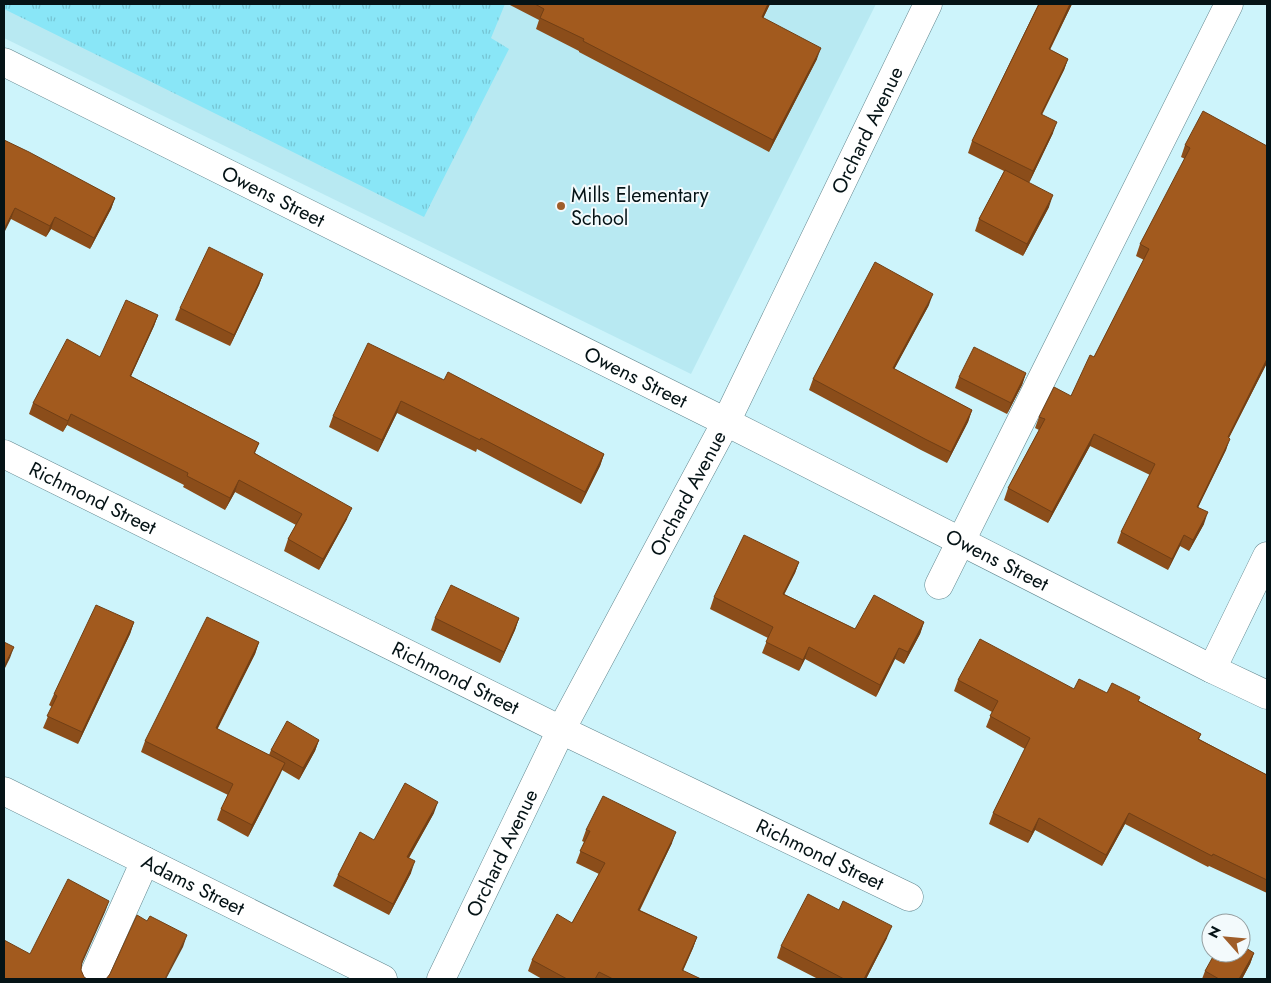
<svg xmlns="http://www.w3.org/2000/svg" width="1271" height="983" viewBox="0 0 1271 983" font-family="Jost,sans-serif">
	<style>
		.built { fill: #b8e9f2 }
		.park { fill: url(#park-tufts) }
		.lines { fill: none; stroke-linecap: round; stroke-linejoin: round }
		.minor-casing { stroke: #63878f; stroke-width: 29 }
		.minor { stroke: #fff; stroke-width: 28 }
		.wall { fill: #8b4d1a }
		.shaded-wall { fill: #713f15 }
		.building { fill: #a25a1e; stroke: #713f15 }
		.poi-dot { fill: #9f5d29; stroke: #f3fafc; stroke-width: 2 }
		.labels { text-anchor: middle; dominant-baseline: central; stroke-width: 4; stroke-linejoin: round; paint-order: stroke }
		.street-label { font-size: 20px; fill: #051316; stroke: #f3fafc }
		.poi-label { font-size: 20px; fill: #051316; stroke: #f3fafc; text-anchor: start }
	</style>
	<defs>
		<pattern id="park-tufts" width="24" height="20" patternUnits="userSpaceOnUse" patternTransform="scale(1.25)"><rect width="24" height="20" fill="#89e6f7"/><path d="M3 7l-1-3M5 7V3M7 7l1-3M15 17l-1-3M17 17v-4M19 17l1-3" fill="none" stroke="#75c4d3"/></pattern>
	</defs>
	<rect width="100%" height="100%" fill="#cdf4fb"/>
	<path class="built" d="M4 4H876L691 374 4 38Z"/>
	<path class="park" d="M4 4H505L491 38 509 49 424 217 4 9Z"/>
	<g class="lines">
		<defs>
			<g id="minor">
				<path id="s1" d="M4 62 726 422 1212 669 1267 695"/>
				<path id="s2" d="M4 454 561 730 909 897"/>
				<path d="M939 585 1229 4"/>
				<path d="M1212 669 1267 556"/>
				<path id="s3" d="M4 791 383 979"/>
				<path d="M92 979 145 861"/>
				<path id="s4" d="M441 979 561 730 726 422 928 4"/>
			</g>
		</defs>
		<use href="#minor" class="minor-casing"/>
		<use href="#minor" class="minor"/>
	</g>
	<path class="wall" d="M508 4H770L763 18 817 59 769 152 579 52V51L536 29 539 20Z
		M1036 4H1072L1050 50 1068 59 1064 70 1042 115 1053 133 1029 183 1049 207 1023 256 975 231 979 219 1004 171 968 153 972 141 1038 5Z
		M4 140 115 198 111 209 90 249 51 229 46 237 11 219Z
		M1185 145 1267 146V363L1229 438 1226 450 1198 507 1204 524 1189 551 1180 546 1168 570 1117 543 1121 532 1150 475 1090 446 1048 523 1004 500 1008 488 1039 430 1035 428 1039 417 1071 396 1094 357 1144 260 1136 256 1140 244 1185 159 1181 157Z
		M263 274 259 285 230 346 175 320 180 308Z
		M929 305 894 369 972 410 968 422 947 463 921 450 809 390 813 379Z
		M158 315 154 326 131 376 259 443 255 453 347 519 319 570 284 551 288 539 296 525 235 492 225 510 183 487 184 485 67 425 63 432 29 414 33 403 100 357Z
		M1026 373 1022 385 1007 414 955 388 959 377Z
		M444 380 604 454 600 466 581 504 477 449 476 452 397 413 378 452 329 427 333 416Z
		M799 562 795 573 784 594 855 629 924 622 920 634 904 664 895 659 876 697 805 659 799 671 762 653 768 638 710 609 714 597Z
		M435 618H519L515 630 500 663 431 630Z
		M134 622 130 634 78 744 43 728 52 707 49 705 54 694Z
		M259 642 255 654 217 729 269 755 271 750 319 740 315 751 299 780 282 770 248 837 217 820 221 809 228 795 141 752 145 741Z
		M958 680 1074 689 1107 693 1139 701 1201 734 1199 739 1267 775V893L1209 866 1208 867 1125 824 1102 866 1035 830 1028 843 989 824 993 813 1025 749 986 727 992 712 954 691Z
		M434 813 409 858 411 873 389 915 333 886 338 875 374 840Z
		M586 830 672 843 640 910 697 937 693 948 683 971 701 979H542L528 971 532 960 572 923 599 874 576 863 584 842 582 841Z
		M887 938 866 979H818L777 958 781 946Z
		M1254 953 1250 964 1242 979H1202L1205 971Z"/>
	<path class="shaded-wall" d="M768 4H770L758 29 762 17Z
		M1070 4H1072L1044 61 1049 49Z
		M821 48 817 59 769 152 773 140Z
		M1068 59 1064 70 1036 125 1041 114Z
		M1057 122 1053 133 1029 183 1033 171Z
		M1053 195 1049 207 1023 256 1027 244Z
		M115 198 111 209 90 249 94 238Z
		M15 208 11 219 4 233V229Z
		M55 217 51 229 46 237 50 226Z
		M263 274 259 285 230 346 234 335Z
		M933 294 929 305 889 379 893 368Z
		M158 315 154 326 126 387 130 376Z
		M1267 359V363L1223 449 1228 437Z
		M1026 373 1022 385 1007 414 1011 403Z
		M401 401 397 413 378 452 382 440Z
		M972 410 968 422 947 463 951 452Z
		M71 414 67 425 63 432 68 421Z
		M1094 434 1090 446 1048 523 1052 512Z
		M1230 439 1226 450 1193 518 1197 507Z
		M604 454 600 466 581 504 585 492Z
		M239 480 235 492 225 510 230 498Z
		M352 508 347 519 319 570 323 559Z
		M1208 512 1204 524 1189 551 1193 540Z
		M1184 535 1180 546 1168 570 1172 559Z
		M799 562 795 573 779 605 783 594Z
		M519 618 515 630 500 663 504 652Z
		M134 622 130 634 78 744 82 732Z
		M924 622 920 634 904 664 908 652Z
		M259 642 255 654 212 740 216 728Z
		M14 647 10 658 4 670V666Z
		M809 647 805 659 799 671 803 660Z
		M899 648 895 659 876 697 880 685Z
		M319 740 315 751 299 780 303 768Z
		M285 763 280 775 248 837 252 825Z
		M438 802 434 813 403 868 407 857Z
		M1129 813 1125 824 1102 866 1106 855Z
		M1039 818 1035 830 1028 843 1032 832Z
		M676 832 672 843 634 921 638 910Z
		M415 861 411 873 389 915 393 904Z
		M109 901 105 912 78 973 82 961Z
		M892 926 887 938 866 979H864Z
		M187 935 183 947 166 979H165Z
		M697 937 693 948 679 979 682 970Z
		M1254 953 1250 964 1242 979H1239Z"/>
	<path class="building" d="M535 4H768L762 17 821 48 773 140 583 41 584 39 540 18 544 9Z
		M1039 4H1070L1049 49 1068 59 1041 114 1057 122 1033 171 972 141Z
		M1203 111 1267 146V359L1228 437 1230 439 1197 507 1208 512 1193 540 1184 535 1172 559 1121 532 1155 464 1094 434 1052 512 1008 488 1045 419 1039 417 1054 387 1071 396 1090 355 1094 357 1149 249 1140 244 1190 148 1185 145Z
		M4 140 29 152 115 198 94 238 55 217 50 226 15 208 4 229Z
		M1005 170 1053 195 1027 244 979 219Z
		M209 247 263 274 234 335 180 308Z
		M875 262 933 294 893 368 972 410 951 452 925 439 813 379Z
		M126 300 158 315 130 376 259 443 254 453 352 508 323 559 288 539 302 514 239 480 230 498 187 476 188 473 71 414 68 421 33 403 67 339 100 357Z
		M368 343 444 380 448 372 604 454 585 492 481 438 480 440 401 401 382 440 333 416Z
		M974 347 1026 373 1011 403 959 377Z
		M744 535 799 562 783 594 855 629 874 595 924 622 908 652 899 648 880 685 809 647 803 660 766 642 773 627 714 597Z
		M451 585 519 618 504 652 435 618Z
		M96 605 134 622 82 732 47 716 57 696 54 694Z
		M207 617 259 642 216 728 285 763 252 825 221 809 233 784 145 741Z
		M980 639 1074 689 1079 679 1107 693 1112 683 1140 697 1138 701 1201 734 1198 739 1267 775V880L1213 854 1212 856 1129 813 1106 855 1039 818 1032 832 993 813 1030 738 990 716 998 701 958 680Z
		M4 642 14 647 4 666Z
		M287 721 319 740 303 768 271 750Z
		M405 783 438 802 407 857 415 861 393 904 338 875 360 832 374 840Z
		M603 796 676 832 638 910 697 937 682 970 701 979H613L599 972 595 979H567L532 960 557 914 572 923 605 863 580 851 590 831 586 830Z
		M68 879 109 901 82 961 81 970 84 977 87 979H4V940L30 954Z
		M808 894 839 910 843 901 892 926 864 979H844L781 946Z
		M137 915 147 921 150 916 187 935 165 979H106L110 974Z
		M1241 945 1254 953 1239 979H1219L1205 971 1215 953H1241Z"/>
	<circle class="poi-dot" cx="561" cy="206" r="5"/>
	<g class="labels">
		<g class="street-label">
			<text stroke="none"><textPath href="#s4" startOffset="950">Orchard Avenue</textPath></text>
			<text stroke="none"><textPath href="#s1" startOffset="301">Owens Street</textPath></text>
			<text stroke="none"><textPath href="#s1" startOffset="706">Owens Street</textPath></text>
			<text stroke="none"><textPath href="#s4" startOffset="545">Orchard Avenue</textPath></text>
			<text stroke="none"><textPath href="#s2" startOffset="99">Richmond Street</textPath></text>
			<text stroke="none"><textPath href="#s1" startOffset="1111">Owens Street</textPath></text>
			<text stroke="none"><textPath href="#s2" startOffset="504">Richmond Street</textPath></text>
			<text stroke="none"><textPath href="#s4" startOffset="140">Orchard Avenue</textPath></text>
			<text stroke="none"><textPath href="#s2" startOffset="909">Richmond Street</textPath></text>
			<text stroke="none"><textPath href="#s3" startOffset="211">Adams Street</textPath></text>
		</g>
		<g class="poi-label">
			<text x="571" y="195">Mills Elementary<tspan x="571" dy="23">School</tspan></text>
		</g>
	</g>
	<rect width="1271" height="983" fill="none" stroke="#051316" stroke-width="10"/>
	<g transform="translate(1226 938) rotate(297)"><circle r="24" fill="#f3fafc" stroke="#949ea0"/>
	<path d="M0-4L9 19L0 12L-9 19Z" fill="#9f5d29"/>
	<text y="-8" font-size="14" font-weight="bold" text-anchor="middle" fill="#051316">N</text>
	</g>
</svg>
